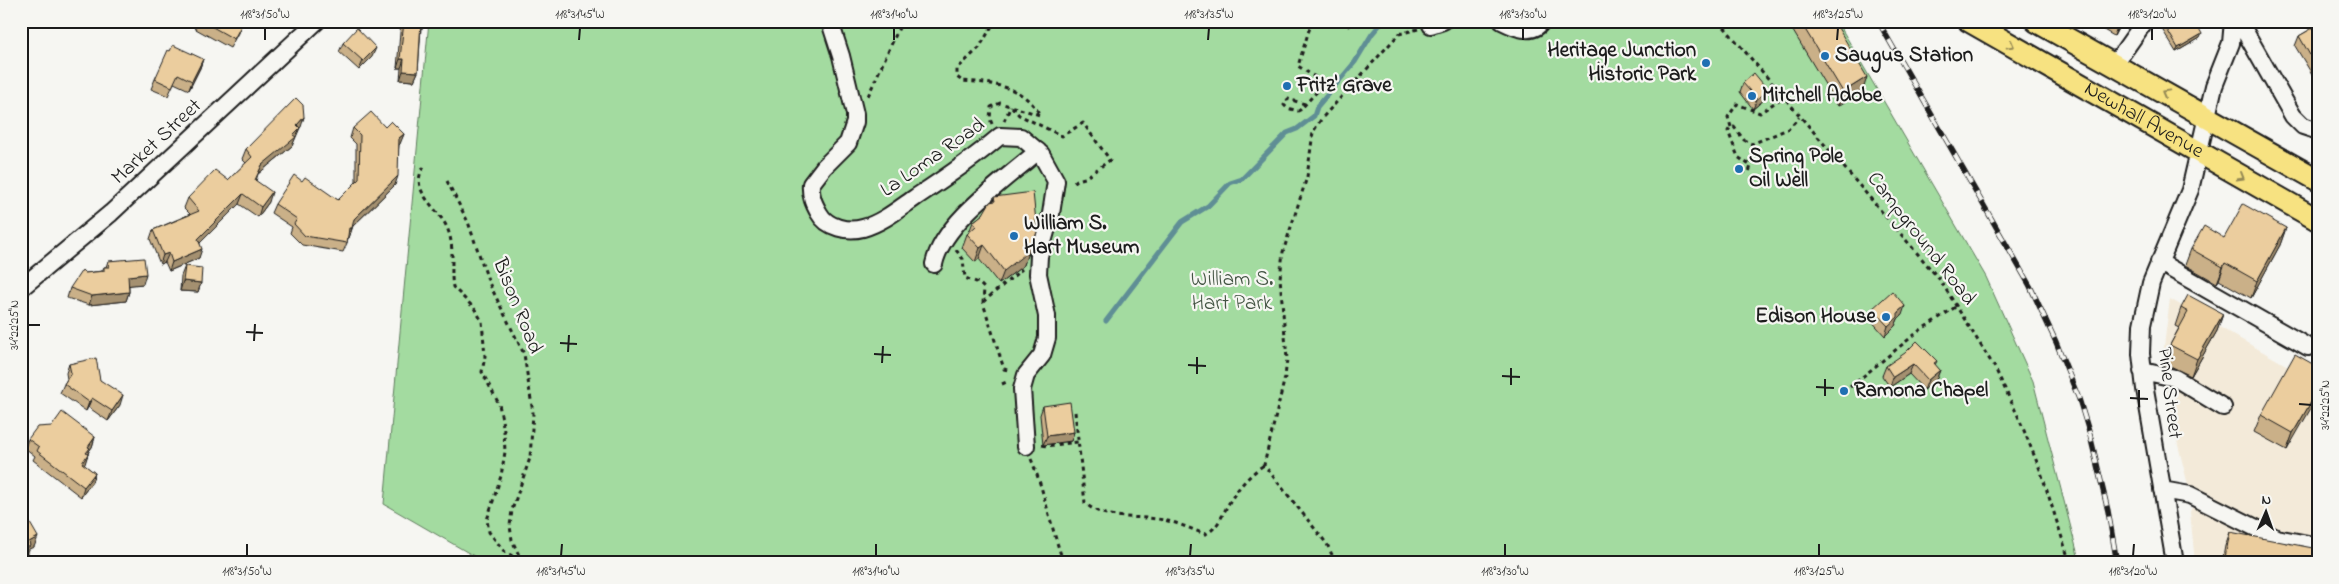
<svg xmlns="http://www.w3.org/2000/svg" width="2339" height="584" viewBox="0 0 2339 584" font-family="'Indie Flower',sans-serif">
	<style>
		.built { fill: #f3ead9 }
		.green { fill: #a3dba0; stroke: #607c5e }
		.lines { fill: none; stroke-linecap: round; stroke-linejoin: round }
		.stream { stroke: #5e8e95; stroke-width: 5 }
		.minor-casing { stroke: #1c1c1c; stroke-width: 20 }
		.major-casing { stroke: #1c1c1c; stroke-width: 25 }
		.path { stroke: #1c1c1c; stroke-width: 3; stroke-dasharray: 4 4; stroke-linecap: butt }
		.minor { stroke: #f6f6f2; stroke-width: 16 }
		.major { stroke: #f7e281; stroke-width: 21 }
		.rail-casing { stroke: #1c1c1c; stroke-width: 5.5 }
		.rail { stroke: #f6f6f2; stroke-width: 4; stroke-dasharray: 11; stroke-linecap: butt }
		.wall { fill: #cab088; stroke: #1c1c1c }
		.shaded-wall { fill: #a4906f; stroke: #1c1c1c }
		.building { fill: #ebcd9e; stroke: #1c1c1c }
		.oneway { stroke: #948954 }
		.ticks { fill: none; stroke: #1c1c1c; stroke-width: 2 }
		.poi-dot { fill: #1f6fb2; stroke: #f6f6f2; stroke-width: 2 }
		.labels { text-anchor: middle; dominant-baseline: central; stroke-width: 4.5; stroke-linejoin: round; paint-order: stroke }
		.poi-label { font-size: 21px; font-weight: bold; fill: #1c1c1c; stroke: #f6f6f2; text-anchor: start }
		.street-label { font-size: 21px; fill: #1c1c1c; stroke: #f6f6f2 }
		.park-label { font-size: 21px; fill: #454; stroke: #f6f6f2 }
		.neatline { fill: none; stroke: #1c1c1c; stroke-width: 2 }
		.ticks-label { font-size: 12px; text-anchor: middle; fill: #1c1c1c }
	</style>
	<rect width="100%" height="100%" fill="#f6f6f2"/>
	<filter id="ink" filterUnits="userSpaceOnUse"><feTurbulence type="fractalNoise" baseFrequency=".02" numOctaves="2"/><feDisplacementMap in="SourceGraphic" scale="10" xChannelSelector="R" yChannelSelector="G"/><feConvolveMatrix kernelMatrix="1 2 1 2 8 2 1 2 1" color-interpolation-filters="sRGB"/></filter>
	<g filter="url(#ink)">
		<path class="built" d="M2170 299 2318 383V563H2195L2190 512 2193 505 2169 409 2162 362Z"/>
		<path class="green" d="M429 21H1837L1986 277 2033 381 2080 563H486L384 504Z"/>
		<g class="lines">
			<path class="stream" d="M1106 321 1182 222 1208 206 1230 183 1242 179 1287 133 1297 129 1314 116 1317 107 1355 62 1372 34 1383 21"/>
			<defs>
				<path id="minor" d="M828 21 831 25 841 56 855 114V122L848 143 824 167 811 184C810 196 814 204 819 213 827 228 848 232 863 228 882 223 900 208 916 197 945 178 973 159 1000 136L1021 137 1041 154 1056 181 1051 214 1039 256 1038 274 1047 316V338L1042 355 1026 375 1022 389 1026 446
					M1502 21C1514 27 1533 36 1542 21
					M2239 21 2293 116 2303 126 2318 131
					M1431 25 1443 21
					M2114 65 2145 21
					M2159 262 2308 347
					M934 264C943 222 1005 180 1038 151
					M21 288 111 213 317 21
					M2142 371 2175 378 2223 407
					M2162 490 2190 495 2276 538 2318 546
					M2175 563 2145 389 2141 354 2142 325 2151 283 2190 190 2214 86 2231 43 2233 21"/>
				<g id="major">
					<path id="s1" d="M1969 21 2318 220"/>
					<path d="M2036 21 2318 180"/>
				</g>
			</defs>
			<use href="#minor" class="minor-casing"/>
			<use href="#major" class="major-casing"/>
			<path class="path" d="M1343 21 1349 27
				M1719 21 1940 280 1995 368 2018 416 2041 472 2070 563
				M868 96 902 21
				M1305 104 1288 99 1284 105 1287 108 1298 111 1300 110 1323 85 1321 81 1298 66 1309 30 1315 21
				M1012 107 1019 115 1062 136 1083 123 1110 160 1085 178 1077 180 1071 185
				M1004 121 1011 106
				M992 124 990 119 991 107 1000 103 1040 115C1024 86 993 83 962 81L957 77V69L979 48 995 21
				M1731 127 1728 117 1737 104 1760 113 1783 97
				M424 167C407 191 440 208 448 230 455 248 450 269 453 287L474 308 482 321 485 356 482 372 499 404 504 431 505 452 501 476 487 520 489 532 504 551 522 562
				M1742 172H1749L1751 166 1738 157 1728 131 1730 128 1734 127 1744 140 1752 144 1788 129 1799 117
				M447 181 468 222 489 283 524 354 533 413 530 458 512 510 510 526 512 540 522 562
				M956 250 963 259 965 278 979 283 984 288 983 303 1004 369 1011 371
				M983 302 1022 269
				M1002 384 1009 381
				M1850 387 1919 331 1957 306
				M1075 412 1085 503C1107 523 1141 514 1168 521 1181 524 1193 530 1205 534 1218 529 1222 515 1229 503 1237 489 1250 474 1264 465
				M1042 445 1047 446 1078 442
				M1031 459C1045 492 1051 529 1064 563
				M1333 563V557L1327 544 1264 465 1285 377 1287 359 1280 278 1283 252 1307 177 1313 132 1322 118 1399 34 1418 29"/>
			<use href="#minor" class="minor"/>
			<use href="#major" class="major"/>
			<defs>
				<path id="rail" d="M1878 21 2030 286 2056 342 2079 399 2090 435 2108 511 2117 563"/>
			</defs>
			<use href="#rail" class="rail-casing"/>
			<use href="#rail" class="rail"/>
		</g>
		<path class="wall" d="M120 21H135L131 27Z
			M189 21H239V23L242 24 238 33 230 48 194 28 196 25Z
			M401 21H426L423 28H421L418 72 414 81 400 80 401 68H397Z
			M1787 21H1834L1863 90 1838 106Z
			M2088 21H2122L2114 36Z
			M2157 21H2195L2200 38 2176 52Z
			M2318 25V84L2295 46 2299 36Z
			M343 43 372 57 359 70 339 52Z
			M203 59 200 68 189 90 174 83 168 96 151 89 155 79Z
			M1743 83 1768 90 1765 99 1753 109 1740 92Z
			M304 117 292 146 258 174 256 181 269 202 258 217 239 204 200 243 199 258 169 271 165 262 160 264 150 239 153 230 190 214 184 208 188 198 228 180 246 163 242 159 246 149Z
			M385 127 404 134 399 145 395 185 353 226 349 238H348L347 243 343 252 302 245 290 233 292 227 271 213 275 204 302 181 338 200 356 183V144L350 138 353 128Z
			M994 197 1029 253 1027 255 1024 265 999 284 979 259 975 262 962 248 967 234 969 232 973 222 983 214 993 202Z
			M2286 228 2280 245 2251 298 2219 280 2217 283 2185 265 2191 249 2224 238Z
			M108 261 143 284 129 285V292L126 301 89 305 67 298 70 288 85 273 102 271 104 267H106Z
			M185 266 201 283 198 292 180 291 181 276Z
			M2181 308 2223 314 2217 331 2191 376 2164 363 2170 345 2179 328 2175 326Z
			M1872 309 1902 315 1898 319 1895 326 1885 336 1869 318Z
			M1937 361 1935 365 1940 370 1936 380 1924 390 1909 374 1890 387 1882 376 1886 366Z
			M69 364 100 380 120 405 108 421 88 407 86 411 60 393 64 384 67 379 66 373Z
			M2318 367 2287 450 2254 432 2261 415Z
			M1043 406 1074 432 1071 441 1043 445 1040 415Z
			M95 437 92 447 89 451 84 465 95 473 92 482 81 497 33 460 35 456 25 448 28 439Z
			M2230 532 2318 563H2222L2225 546Z"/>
		<path class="shaded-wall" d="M420 21H426L423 28 418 27Z
			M2119 21H2122L2114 36Z
			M2202 34 2200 38 2176 52 2178 48Z
			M376 48 372 57 359 70 363 61Z
			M203 59 200 68 189 90 192 81Z
			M400 59H404L401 68H397Z
			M403 71 418 72 414 81 400 80Z
			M1867 77 1863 90 1838 106 1843 92Z
			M1768 90 1765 99 1753 109 1757 99Z
			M304 117 301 127 293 134 297 125Z
			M300 128 292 146 258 174 262 165Z
			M404 134 400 144 396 148 399 138Z
			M398 176 395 185 351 228H352L349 238 346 237 349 228 354 219Z
			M272 192 269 202 258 217 261 207Z
			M243 194 239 204 195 248 198 239Z
			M2286 228 2280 245 2251 298 2257 281Z
			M1034 240 1029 253 1027 255 1024 265 999 284 1004 271 1026 247Z
			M984 245 979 259 975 262 980 248Z
			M202 249 199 258 169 271 172 262Z
			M169 253 165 262 160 264 163 255Z
			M2225 263 2219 280 2217 283 2223 267Z
			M146 274 143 284 124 286 128 276Z
			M183 281 201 283 198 292 180 291Z
			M129 292 126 301 89 305 92 296Z
			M1905 306 1902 315 1898 319 1895 326 1885 336 1888 326 1898 312Z
			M2223 314 2217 331 2191 376 2197 359Z
			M1913 364 1909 374 1890 387 1893 377Z
			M1940 370 1936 380 1924 390 1928 380Z
			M2318 390V396L2287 450 2293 433Z
			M123 395 120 405 108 421 112 411Z
			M92 398 88 407 86 411 89 402Z
			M1074 432 1071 441 1043 445 1047 436Z
			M95 437 92 447 89 451 87 457 88 454 85 464 78 472 88 447Z
			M95 473 92 482 81 497 84 487Z
			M29 508 25 517 23 511Z
			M38 537 34 547 29 549 27 556 21 559V551L29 542Z"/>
		<path class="building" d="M202 21H238V22L242 24 234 39Z
			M404 21H421L418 72 403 71 404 59H400Z
			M1800 21H1834L1867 77 1843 92Z
			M2162 21H2195L2202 34 2178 48Z
			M2318 25V69L2299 36Z
			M357 28 376 48 363 61 343 43Z
			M173 45 203 59 192 81 178 74 172 87 155 79 168 50 170 51Z
			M1754 73 1768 90 1757 99 1743 83Z
			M296 98 303 105 304 117 297 125 300 128 293 135 296 137 262 165 255 180 272 192 261 207 243 194 198 239 202 249 172 262 169 253 163 255 153 230 199 211 188 198 215 170 228 180 252 157 246 149Z
			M371 112 385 127 391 121 404 134 399 138 398 176 354 219 352 228H349L347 243 305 236 294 224 297 219 275 204 294 175 302 181 305 177 338 200 359 179 360 135 353 128Z
			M1033 192 1037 232 1034 240 1026 247 1029 251 1004 271 984 245 980 248 967 234 976 226 973 222 983 214 990 202 995 201 994 197Z
			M2243 204 2286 228 2257 281 2225 263 2223 267 2191 249 2204 226 2224 238Z
			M144 258 146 274 128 276 129 292 92 296 70 288 82 270 85 273 104 271V267H109L108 261Z
			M185 266 202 268 201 283 183 281Z
			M1892 291 1905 306 1898 312V317L1888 326 1872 309Z
			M2188 295 2223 314 2197 359 2170 345 2188 312 2181 308Z
			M1917 341 1937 361 1934 363 1940 370 1928 380 1913 364 1893 377 1886 366 1905 353Z
			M2295 354 2318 367V390L2293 433 2261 415Z
			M96 358 100 380 123 395 112 411 92 398 89 402 64 384 71 373 69 364Z
			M1070 402 1074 432 1047 436 1043 406Z
			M62 412 95 437 88 447 90 448 86 453 88 454 82 463 95 473 84 487 37 451 39 447 28 439 37 427 52 426Z
			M21 494 29 508 23 511 38 537 29 542 30 546 21 551Z
			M2230 532 2318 549V563H2224Z"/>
		<defs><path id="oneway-chevron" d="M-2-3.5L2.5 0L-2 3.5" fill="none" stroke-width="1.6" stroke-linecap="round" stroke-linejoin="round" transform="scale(1.25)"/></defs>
		<g class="oneway">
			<use href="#oneway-chevron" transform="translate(2011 45) rotate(29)"/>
			<use href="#oneway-chevron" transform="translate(2165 93) rotate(-151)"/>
			<use href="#oneway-chevron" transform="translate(2241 177) rotate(30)"/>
		</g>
	</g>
	<path class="ticks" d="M265 40V28M579 40 580 28M894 40V28M1208 40 1209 28M1523 40V28M1837 40 1838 28M2152 40V28M28 325H40M246 332 263 333M254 341 255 324M560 343 577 344M568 352 569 335M874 354 891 355M882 363 883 346M1188 365 1206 366M1197 374V357M1502 376 1520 377M1511 385V368M1816 387 1834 388M1825 396V379M2130 398 2148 399M2299 404 2312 405M2139 407V390M247 556V544M561 556 562 544M876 556V544M1190 556 1191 544M1505 556V544M1819 556V544M2133 556 2134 544"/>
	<g class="poi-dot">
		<circle cx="1825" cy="56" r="5"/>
		<circle cx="1706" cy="63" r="5"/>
		<circle cx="1287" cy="86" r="5"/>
		<circle cx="1752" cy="96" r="5"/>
		<circle cx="1739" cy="169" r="5"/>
		<circle cx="1014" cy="236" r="5"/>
		<circle cx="1886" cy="317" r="5"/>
		<circle cx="1844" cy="391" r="5"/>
	</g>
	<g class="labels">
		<g class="poi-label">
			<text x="1696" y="51" text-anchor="end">Heritage Junction<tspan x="1696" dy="24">Historic Park</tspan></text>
			<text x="1835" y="56">Saugus Station</text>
			<text x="1297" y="86">Fritz' Grave</text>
			<text x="1762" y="96">Mitchell Adobe</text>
			<text x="1749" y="157">Spring Pole<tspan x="1749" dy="24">Oil Well</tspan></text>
			<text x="1024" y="224">William S.<tspan x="1024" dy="24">Hart Museum</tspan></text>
			<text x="1876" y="317" text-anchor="end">Edison House</text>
			<text x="1854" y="391">Ramona Chapel</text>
		</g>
		<g class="street-label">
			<text stroke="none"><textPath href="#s1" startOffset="201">Newhall Avenue</textPath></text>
			<text transform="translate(157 142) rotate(-43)">Market Street</text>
			<text transform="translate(933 158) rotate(-35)">La Loma Road</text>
			<text transform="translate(1921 239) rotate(52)">Campground Road</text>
			<text transform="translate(517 306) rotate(68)">Bison Road</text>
			<text transform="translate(2169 393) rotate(83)">Pine Street</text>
		</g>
		<g class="park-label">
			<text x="1232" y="280">William S.<tspan x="1232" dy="24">Hart Park</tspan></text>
		</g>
	</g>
	<rect width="2339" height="584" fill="none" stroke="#f6f6f2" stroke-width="55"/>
	<g transform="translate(2266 512) rotate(2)" stroke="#f6f6f2" stroke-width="4" paint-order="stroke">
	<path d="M0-4L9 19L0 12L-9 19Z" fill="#1c1c1c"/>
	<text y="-8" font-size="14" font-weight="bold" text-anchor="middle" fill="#1c1c1c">N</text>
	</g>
	<rect x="28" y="28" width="2284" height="528" class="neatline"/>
	<g class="ticks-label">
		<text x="265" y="18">118°31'50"W</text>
		<text x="580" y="18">118°31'45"W</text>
		<text x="894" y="18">118°31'40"W</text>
		<text x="1209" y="18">118°31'35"W</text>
		<text x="1523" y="18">118°31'30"W</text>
		<text x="1838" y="18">118°31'25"W</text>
		<text x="2152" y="18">118°31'20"W</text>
		<text transform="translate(14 325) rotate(-90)" y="4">34°22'25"N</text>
		<text transform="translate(2325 405) rotate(-90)" y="4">34°22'25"N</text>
		<text x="247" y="575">118°31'50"W</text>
		<text x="561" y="575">118°31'45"W</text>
		<text x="876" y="575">118°31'40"W</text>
		<text x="1190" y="575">118°31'35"W</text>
		<text x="1505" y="575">118°31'30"W</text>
		<text x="1819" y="575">118°31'25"W</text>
		<text x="2133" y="575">118°31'20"W</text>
	</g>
</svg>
